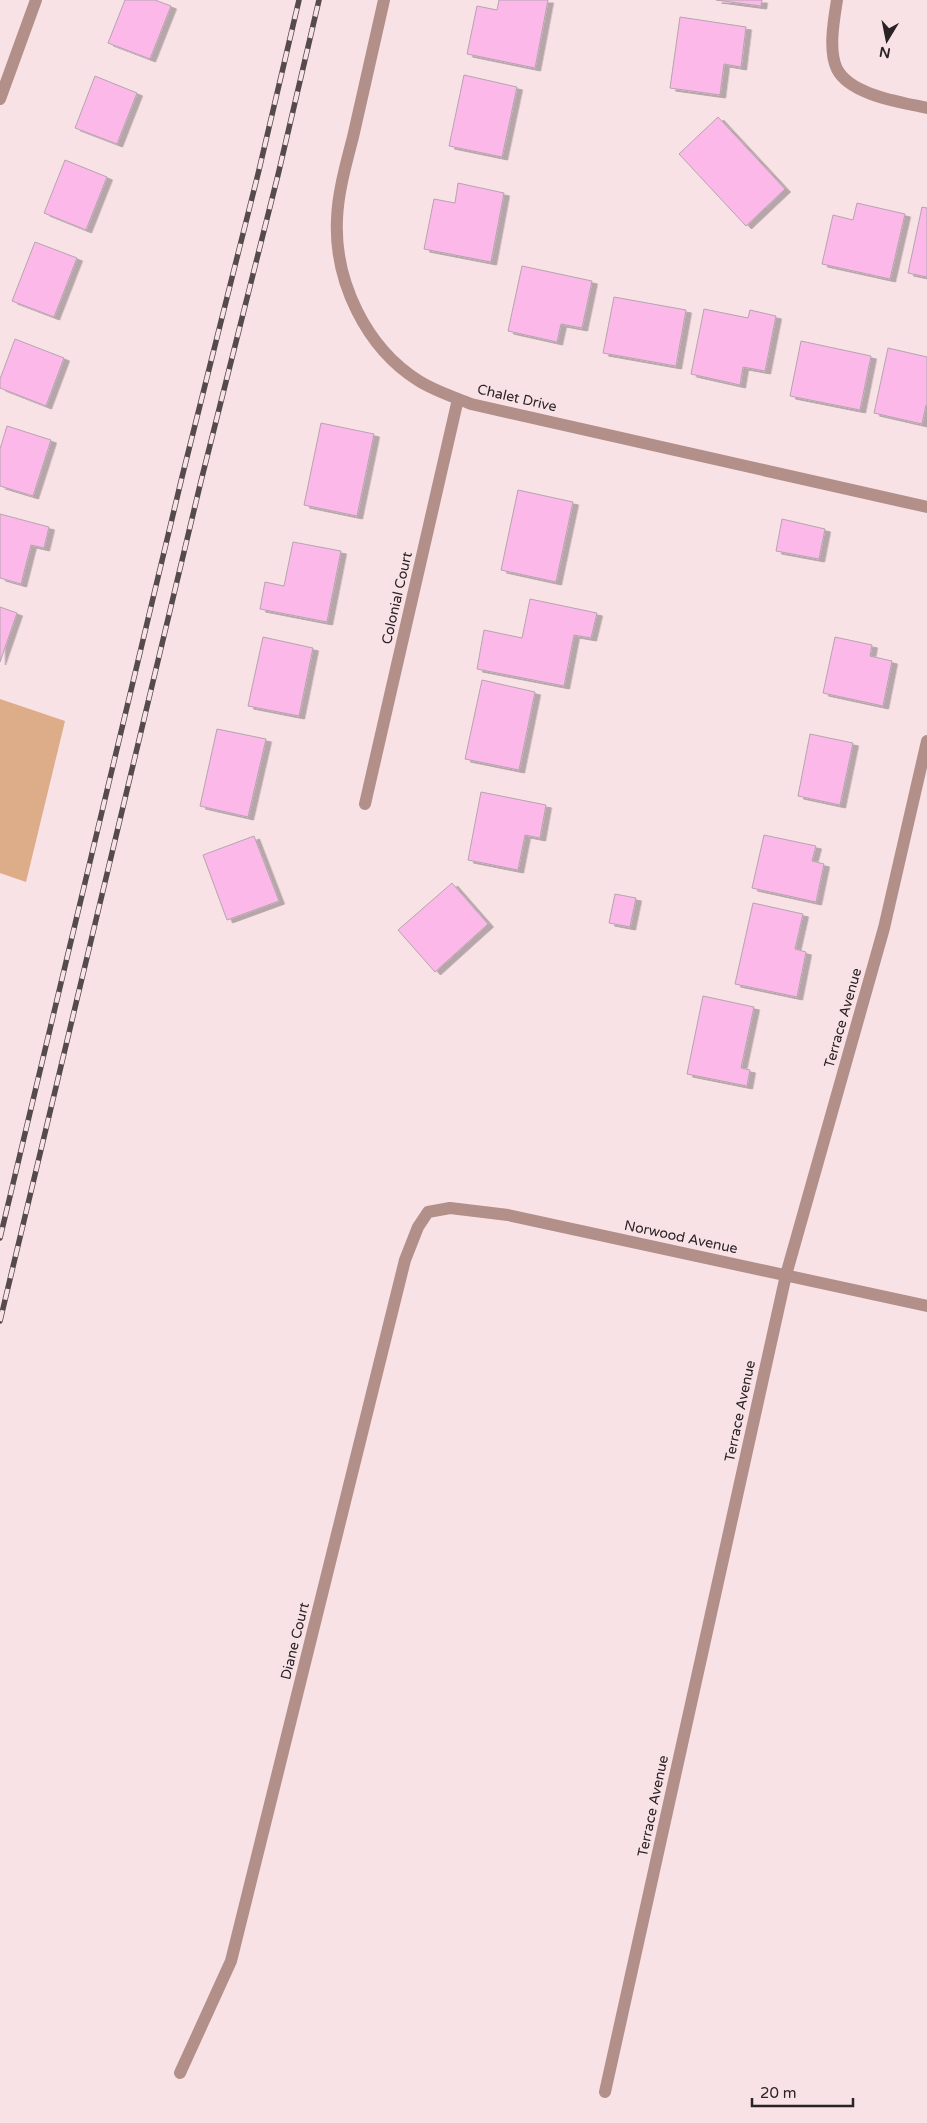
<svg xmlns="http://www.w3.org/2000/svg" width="927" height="2123" viewBox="0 0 927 2123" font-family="'Varela Round',sans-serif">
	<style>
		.green { fill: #ddac88 }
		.building { fill: #fbb8e8; stroke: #b5a4af; filter: url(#shadow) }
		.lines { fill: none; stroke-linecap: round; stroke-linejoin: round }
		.street { stroke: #b28f88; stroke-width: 12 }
		.rail-casing { stroke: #554a4c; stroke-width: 5.5 }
		.rail { stroke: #f8e2e6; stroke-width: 4; stroke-dasharray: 11; stroke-linecap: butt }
		.labels { text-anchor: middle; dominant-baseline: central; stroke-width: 4; stroke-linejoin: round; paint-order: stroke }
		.street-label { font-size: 14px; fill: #2a2224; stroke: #f8e2e6 }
	</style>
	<defs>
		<filter id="shadow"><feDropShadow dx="5.5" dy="3" stdDeviation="0" flood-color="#0004"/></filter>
	</defs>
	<rect width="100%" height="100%" fill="#f8e2e6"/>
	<path class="green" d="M0 699 65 721 26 882 0 873Z"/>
	<path class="building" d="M125 0H155L171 6 150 59 108 43Z
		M499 0H548L535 68 467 54 477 6 497 10Z
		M716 0H762L761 6Z
		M680 17 746 27 741 67 724 64 720 95 670 88Z
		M464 75 517 87 502 157 449 146Z
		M95 76 137 93 117 144 75 128Z
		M718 117 785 189 746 226 679 154Z
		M65 160 107 177 86 230 44 213Z
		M458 183 504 193 491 262 424 249 434 199 455 203Z
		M857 203 905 214 890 279 822 264 833 215 853 220Z
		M922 207 927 208V277L908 273Z
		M35 242 77 258 54 317 12 301Z
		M522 266 592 281 582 328 561 324 557 342 508 331Z
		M614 297 686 310 676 366 603 353Z
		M704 309 748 318 750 310 776 316 765 371 743 367 740 385 691 374Z
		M15 339 64 358 46 406 0 388V379Z
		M801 341 871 356 860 410 790 396Z
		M888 348 927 357V406L926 405 922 424 874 413Z
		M321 423 374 434 357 516 304 505Z
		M7 426 51 440 33 496 0 486V449Z
		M518 490 573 502 556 582 501 570Z
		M0 514 49 527 44 548 31 545 21 584 0 578Z
		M782 519 825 529 819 559 776 551Z
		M293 542 341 551 327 622 260 609 265 582 284 586Z
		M530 599 597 613 591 638 574 635 564 686 477 669 484 630 522 638Z
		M0 607 17 613 0 662Z
		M263 637 313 648 299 716 248 706Z
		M835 637 872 645 870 656 892 661 883 706 823 693Z
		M482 680 535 692 519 770 465 759Z
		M217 729 266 739 248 817 200 806Z
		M810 734 853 743 840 805 798 796Z
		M481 792 546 805 540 838 525 835 518 870 468 860Z
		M764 835 816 846 812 861 824 864 816 902 752 888Z
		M254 836 279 901 227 920 203 855Z
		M452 883 488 924 435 972 398 930Z
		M615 894 636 898 630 927 609 923Z
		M753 903 803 914 795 949 806 952 797 997 735 984Z
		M703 996 754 1007 741 1068 750 1070 747 1086 687 1074Z"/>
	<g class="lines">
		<path class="street" d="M384 0C374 46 363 91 353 137 346 164 338 192 337 219 334 281 366 348 419 381 435 391 454 397 471 404L927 507
			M837 0C834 19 828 51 837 69 850 95 901 102 927 108
			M0 99 36 0
			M365 804 458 399
			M180 2073 231 1961 405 1260 418 1227 428 1212 450 1208 508 1215 927 1306
			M605 2092 786 1275 884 928 927 741"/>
		<defs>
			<path id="rail" d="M0 1238 182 477 259 170 299 0
				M0 1321 201 481 278 175 319 0"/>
		</defs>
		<use href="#rail" class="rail-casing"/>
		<use href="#rail" class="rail"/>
	</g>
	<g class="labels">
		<g class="street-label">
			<text transform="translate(517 398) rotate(13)">Chalet Drive</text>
			<text transform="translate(397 598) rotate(-77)">Colonial Court</text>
			<text transform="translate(843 1018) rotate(-74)">Terrace Avenue</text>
			<text transform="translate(681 1237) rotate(12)">Norwood Avenue</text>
			<text transform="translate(740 1411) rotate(-78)">Terrace Avenue</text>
			<text transform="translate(295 1641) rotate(-76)">Diane Court</text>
			<text transform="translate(653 1806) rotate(-78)">Terrace Avenue</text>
		</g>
	</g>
	<g transform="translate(887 40) rotate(190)" stroke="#f8e2e6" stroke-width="4" paint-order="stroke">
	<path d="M0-4L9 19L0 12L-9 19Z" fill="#2a2224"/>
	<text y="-8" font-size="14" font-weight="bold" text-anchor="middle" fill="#2a2224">N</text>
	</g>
	<path d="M752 2098v8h101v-8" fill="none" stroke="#2a2224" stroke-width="2.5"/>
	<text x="760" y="2098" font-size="15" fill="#2a2224" stroke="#f8e2e6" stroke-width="4" paint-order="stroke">20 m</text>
</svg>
